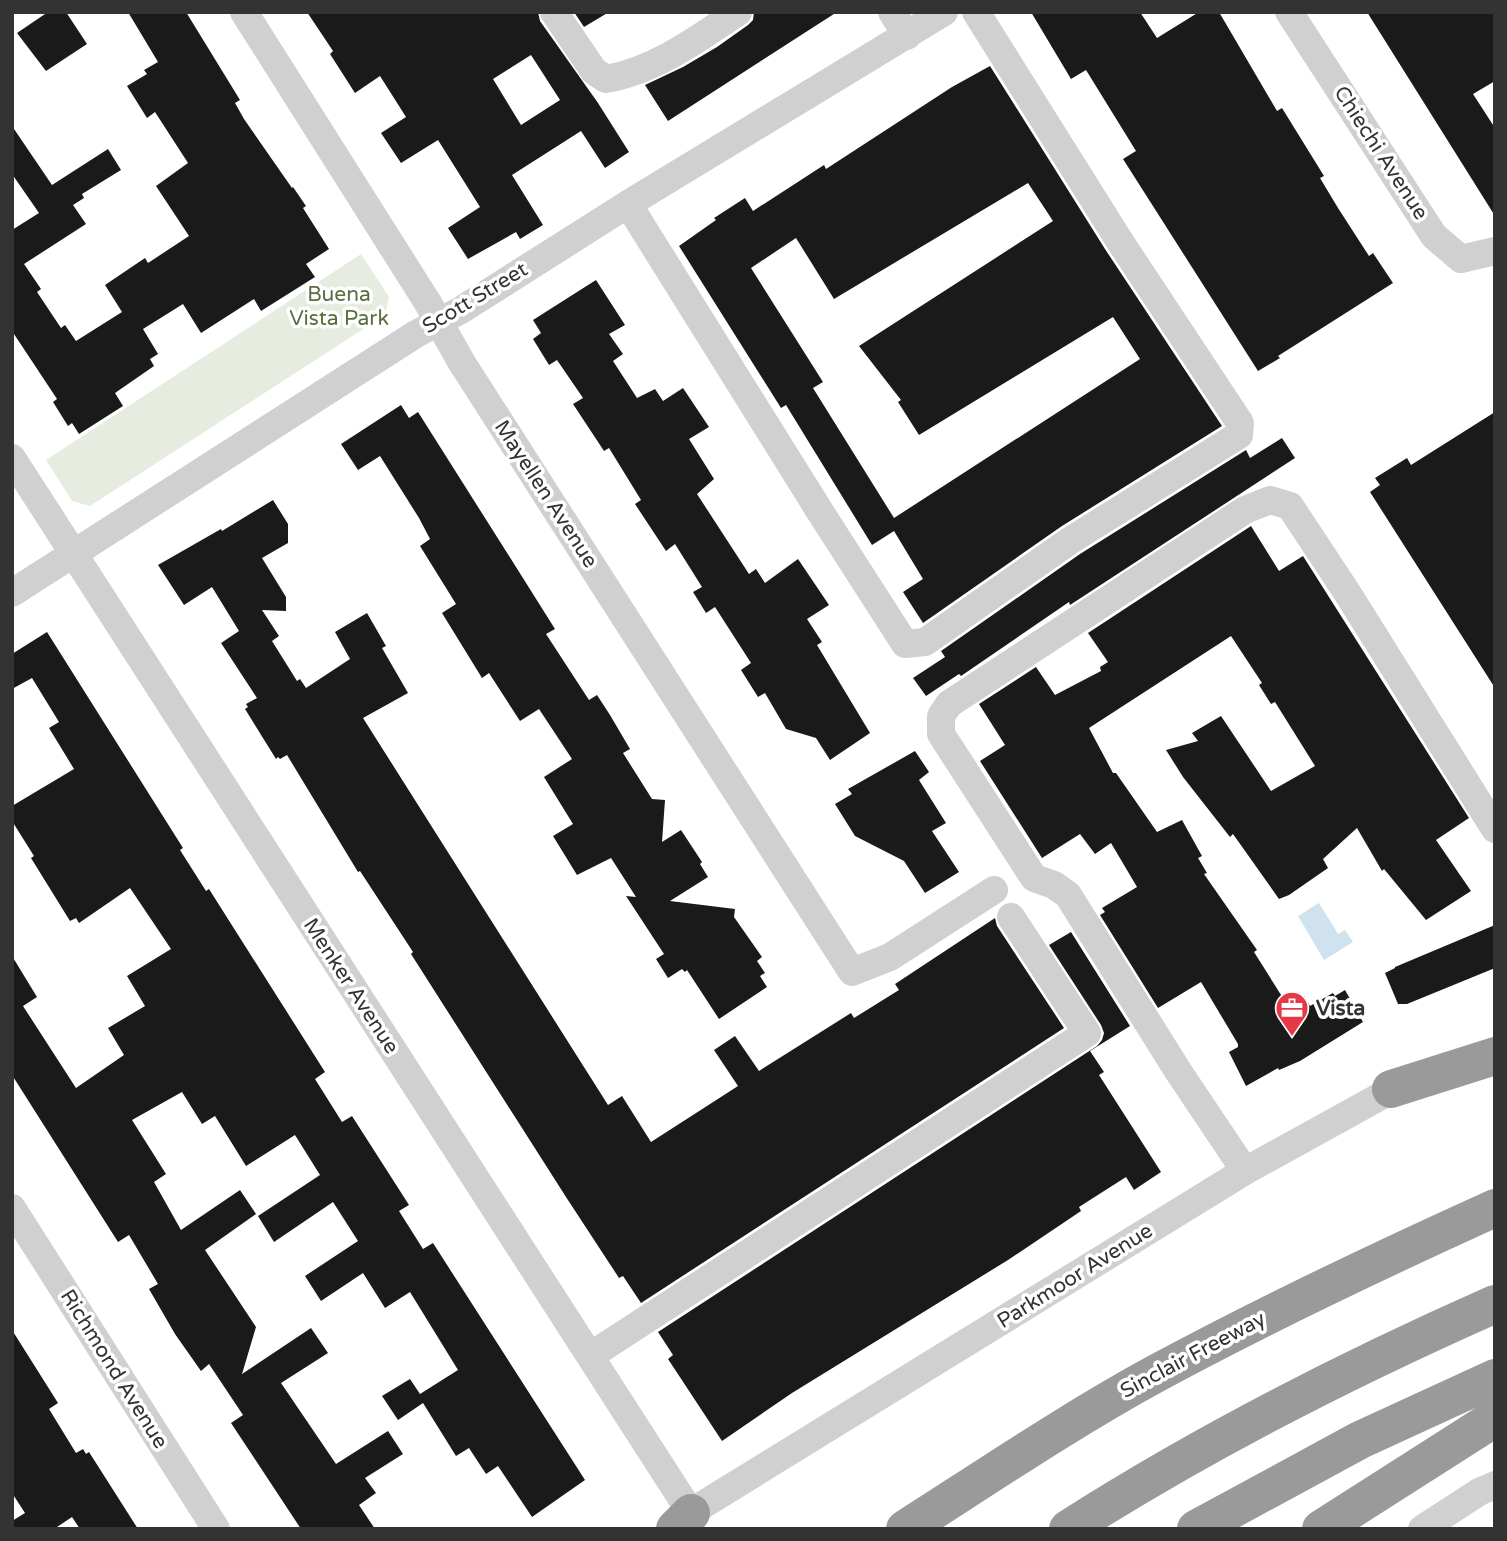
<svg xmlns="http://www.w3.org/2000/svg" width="1507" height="1541" viewBox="0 0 1507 1541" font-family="'Varela Round',sans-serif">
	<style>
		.green { fill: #e6ecdf }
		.water { fill: #cfe2ee }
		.building { fill: #1a1a1a; fill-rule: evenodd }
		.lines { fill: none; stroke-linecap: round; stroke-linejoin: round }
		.minor { stroke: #d0d0d0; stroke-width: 28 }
		.highway { stroke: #9a9a9a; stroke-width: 38 }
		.labels { text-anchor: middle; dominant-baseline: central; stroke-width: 7; stroke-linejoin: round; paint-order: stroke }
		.street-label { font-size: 21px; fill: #333; stroke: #fff }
		.park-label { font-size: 21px; fill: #56703f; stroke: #fff }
		.poi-label { font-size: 21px; font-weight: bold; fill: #333; stroke: #fff; text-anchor: start }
	</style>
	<rect width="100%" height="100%" fill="#fff"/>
	<path class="green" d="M361 254 389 297 385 315 90 506 72 501 46 460Z"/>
	<path class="water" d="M1319 903 1338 934 1345 930 1353 942 1324 960 1298 916Z"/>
	<path class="building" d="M48 12H66L87 44 46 71 17 33Z
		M128 12H186L240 100 235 103 244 119 292 188 293 187 306 206 303 208 329 249 306 264 315 277 261 311 254 299 201 333 183 304 143 329 158 354 150 359 154 366 115 393 123 406 79 434 72 423 68 426 53 402 57 399 12 331V230L39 213 12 174V126L52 185 108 149 121 170 82 194 84 198 73 205 86 224 24 264 41 289 37 292 61 328 65 325 76 341 122 312 105 285 145 258 148 263 189 236 156 186 188 163 155 112 147 118 127 86 147 74 144 70 158 62Z
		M307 12H538L540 21 598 103 629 152 605 168 581 131 512 175 543 225 520 239 516 232 468 259 448 228 480 207 438 140 401 163 381 133 406 117 380 76 355 93 330 54 333 51ZM531 55 560 100 521 125 493 79Z
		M574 12H609L584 27Z
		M754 12H837L668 121 645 85 683 67 717 47 748 25 753 20Z
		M1031 12H1140L1157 38 1199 12H1219L1277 111 1282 108 1324 176 1320 178 1338 208 1369 256 1373 253 1393 283 1278 356 1280 358 1258 371 1123 159 1136 151 1086 70 1071 79Z
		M1367 12H1495V81L1473 94 1495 128V216Z
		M990 66 1105 249 1222 426 1062 526 923 623 903 592 923 579 894 531 872 545 786 405 781 408 679 246 716 220 714 218 745 198 753 211 824 165 826 169 952 87ZM1028 183 1053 221 859 346 901 400 898 402 919 435 1113 317 1140 359 894 518 813 388 823 382 751 268 796 238 834 299Z
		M596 280 625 325 609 334 623 354 613 361 637 398 655 389 663 401 683 388 709 427 689 439 714 479 697 494 749 574 756 569 765 583 798 559 829 605 807 619 822 642 817 645 870 733 830 760 816 738 786 729 765 693 758 697 741 670 751 663 715 607 706 613 693 592 702 587 675 544 666 551 635 504 641 500 609 448 604 451 573 404 583 398 557 360 549 365 533 339 541 333 533 320Z
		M401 405 409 418 418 412 516 567 555 629 546 634 589 700 597 695 610 715 630 749 623 753 652 799 665 800 662 842 681 830 702 862 700 864 708 877 670 901 735 909 734 917 762 957 757 961 765 973 760 976 767 987 719 1019 687 970 685 972 682 969 668 978 656 959 664 954 626 896 636 897 611 858 577 875 553 836 573 824 544 777 572 759 539 709 520 721 489 673 482 678 442 613 456 604 420 546 430 539 419 518 380 456 358 470 341 444Z
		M1495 412V688L1370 492 1380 485 1375 478 1407 458 1411 465Z
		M1282 438 1295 458 1070 605 1069 602 961 676 959 674 926 696 913 678 945 657 941 651 1080 554 1246 450 1250 458Z
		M273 500 288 524V543L262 558 286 597V611L262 610 279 636 272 641 297 681 300 679 306 688 350 659 335 632 367 613 386 646 382 648 408 693 363 718 608 1105 622 1096 651 1142 738 1086 714 1050 735 1036 759 1071 851 1013 854 1018 899 990 895 984 995 918 997 926 1064 1028 641 1303 623 1276 619 1278 566 1197 411 954 413 952 360 871 358 872 287 755 280 759 278 757 276 759 245 709 248 707 246 704 257 698 221 643 239 631 212 587 184 605 158 565 221 529 222 531Z
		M1251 526 1279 571 1303 556 1469 818 1436 840 1471 891 1426 920 1384 869 1382 871 1357 828 1323 859 1328 868 1289 895 1279 899 1233 834 1230 837 1183 777 1166 750 1198 741 1192 733 1221 716 1271 791 1315 766 1275 702 1271 704 1259 685 1262 683 1231 636 1089 728 1113 773H1116L1157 832 1182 820 1202 856 1198 858 1207 873 1204 874 1257 950 1254 952 1288 1006 1304 996 1310 1006 1333 993 1335 996 1345 990 1363 1022 1300 1061 1279 1070 1278 1068 1246 1086 1229 1052 1238 1047V1044L1201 982 1158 1008 1100 915 1105 912 1102 908 1137 887 1111 843 1095 854 1080 834 1042 858 980 761 1005 745 979 704 1036 667 1055 695 1101 671 1100 667 1108 662 1088 633Z
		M47 632 183 848 180 850 206 891 209 889 325 1072 315 1079 342 1122 352 1116 409 1205 399 1211 423 1249 433 1243 585 1480 532 1517 498 1466 486 1474 469 1448 456 1456 423 1403 398 1420 382 1396 410 1379 420 1394 458 1370 410 1292 385 1308 363 1273 321 1301 305 1276 358 1241 333 1202 274 1242 258 1216 320 1175 295 1135 246 1166 215 1116 202 1124 182 1092 132 1120 166 1174 154 1182 181 1230 240 1190 256 1214 205 1250 256 1327 242 1374 311 1328 328 1353 281 1383 336 1464 388 1431 403 1454 365 1478 376 1493 359 1505 375 1529H301L231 1423 243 1415 209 1364 201 1371 175 1334 149 1289 158 1284 129 1235 118 1242 12 1075V956L37 997 23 1006 76 1088 124 1055 108 1028 145 1006 127 976 171 949 130 888 79 923 76 918 70 921 31 858 34 856 12 821V806L74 769 49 728 59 722 32 678 12 689V654Z
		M915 751 929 772 919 780 946 823 932 831 959 872 925 893 904 861 855 836 835 804 852 794 848 789Z
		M1495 925V968L1407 1004H1398L1385 973 1395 968V967Z
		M1071 932 1130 1026 1090 1051 1104 1072 1099 1075 1161 1172 1134 1190 1126 1177 1079 1207 1081 1211 1008 1260 792 1393 722 1441 668 1359 673 1355 658 1332 1097 1046 1102 1040 1104 1033 1101 1025 1049 945Z
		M12 1330 58 1403 49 1409 76 1453 83 1449 86 1454 89 1452 138 1529H80L72 1517 54 1529H12V1521L25 1513 12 1493Z"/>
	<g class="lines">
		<path class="minor" d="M244 12 428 303 462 363 852 972 890 957 994 890
			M554 12 594 71 606 79C654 71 698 39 738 12
			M892 12 907 36
			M1289 12 1434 236 1461 259 1495 251
			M628 204 819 510 905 644 925 642 1071 540 1239 435 1240 423 1119 240 976 12
			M12 458 691 1513
			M12 593 416 334 461 310 628 204 944 12
			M1245 1171 1178 1071 1068 895 1054 885 1034 878 941 734V716L949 704 1245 510 1270 500 1290 506 1348 594 1495 829
			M12 1208 216 1529
			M590 1356 1087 1033 1011 917
			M675 1522 1245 1171 1408 1081
			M1422 1529 1479 1492 1495 1485"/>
		<path class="highway" d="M1391 1089 1495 1056
			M675 1529 691 1513
			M905 1529C988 1476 1069 1421 1155 1374 1266 1314 1380 1260 1495 1208
			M1068 1529C1204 1442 1348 1369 1495 1304
			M1196 1529 1360 1440 1495 1378
			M1321 1529 1495 1418"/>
	</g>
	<defs>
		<symbol id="office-pin" viewBox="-11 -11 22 30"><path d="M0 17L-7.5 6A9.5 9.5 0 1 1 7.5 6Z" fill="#e63946" stroke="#fff"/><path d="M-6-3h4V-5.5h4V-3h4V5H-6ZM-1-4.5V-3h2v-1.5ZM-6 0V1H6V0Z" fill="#fff"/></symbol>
	</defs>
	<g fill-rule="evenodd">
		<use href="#office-pin" x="1273" y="989" width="38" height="52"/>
	</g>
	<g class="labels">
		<g class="street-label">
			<text transform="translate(1381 153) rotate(57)">Chiechi Avenue</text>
			<text transform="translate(475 298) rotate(-31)">Scott Street</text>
			<text transform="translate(546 494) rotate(57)">Mayellen Avenue</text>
			<text transform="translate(351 986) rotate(57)">Menker Avenue</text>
			<text transform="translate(1075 1276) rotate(-32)">Parkmoor Avenue</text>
			<text transform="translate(1193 1355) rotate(-28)">Sinclair Freeway</text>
			<text transform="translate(114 1369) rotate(58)">Richmond Avenue</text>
		</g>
		<g class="park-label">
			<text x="339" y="294">Buena<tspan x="339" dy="24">Vista Park</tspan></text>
		</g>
		<g class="poi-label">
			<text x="1316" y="1008">Vista</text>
		</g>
	</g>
	<rect width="1507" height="1541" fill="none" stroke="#333333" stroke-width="28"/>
</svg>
